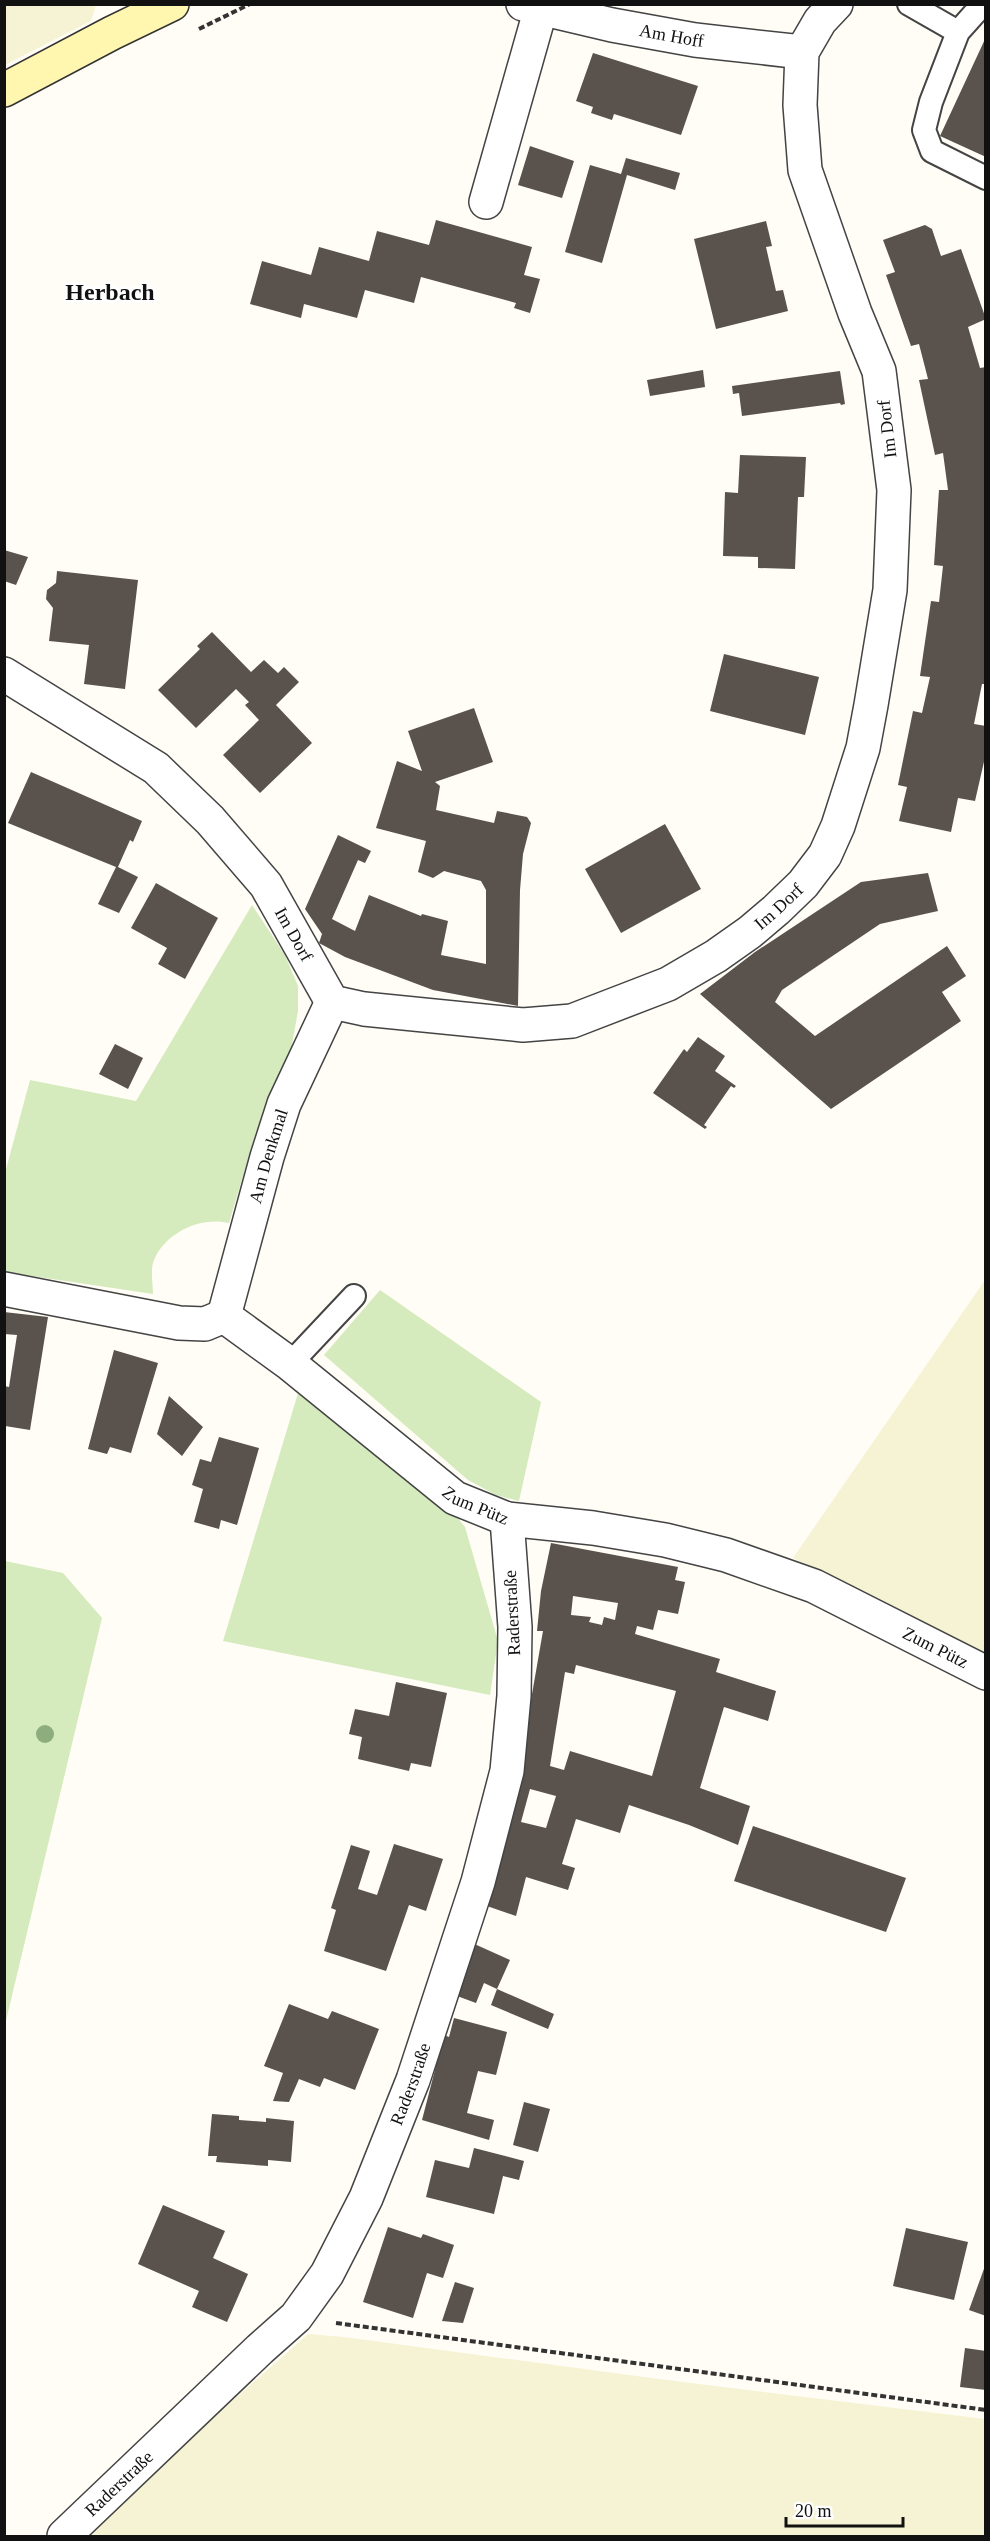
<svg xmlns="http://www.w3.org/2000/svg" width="990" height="2541" viewBox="0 0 990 2541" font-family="'Times New Roman',serif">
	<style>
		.farmland { fill: #f6f3d4 }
		.green { fill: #d5ebbd }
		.building { fill: #5a524d; fill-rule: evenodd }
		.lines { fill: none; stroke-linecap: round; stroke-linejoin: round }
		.lane-casing { stroke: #444; stroke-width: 26 }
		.street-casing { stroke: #444; stroke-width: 36 }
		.secondary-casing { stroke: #333; stroke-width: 36 }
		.path { stroke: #333; stroke-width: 4; stroke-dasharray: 6 3; stroke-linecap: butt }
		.lane { stroke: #fff; stroke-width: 22 }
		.street { stroke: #fff; stroke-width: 33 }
		.secondary { stroke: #fff6b0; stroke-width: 33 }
		.tree { fill: #8dad7f }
		.labels { text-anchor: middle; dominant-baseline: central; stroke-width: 6; stroke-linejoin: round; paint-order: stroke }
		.street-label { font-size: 18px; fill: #111; stroke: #fff }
		.district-label { font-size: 24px; font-weight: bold; fill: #111; stroke: #fff }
	</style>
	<rect width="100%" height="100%" fill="#fffdf5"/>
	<path class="farmland" d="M5 4H96V5L91 21 5 65Z
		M985 1280V1654L793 1558Z
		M308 2334 344 2337 659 2379 985 2419V2536H90L152 2472Z"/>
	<path class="green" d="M252 905 285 955 298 986V1011L289 1061 256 1132 229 1223C200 1216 165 1233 154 1260 150 1269 153 1284 153 1294L5 1272V1173L30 1080 136 1101Z
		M380 1290 541 1402 519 1501 496 1495 468 1480 324 1355Z
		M302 1380 436 1491 465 1527 498 1641 490 1695 223 1641Z
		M5 1561 63 1573 102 1618 5 2025Z"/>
	<path class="building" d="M986 37V157L940 136Z
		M593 53 698 86 681 135 614 114 612 120 591 113 593 107 576 101Z
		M530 146 574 161 562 198 518 185Z
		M626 158 680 173 675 190 627 175 602 263 565 252 590 165 621 174Z
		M436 220 532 247 524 275 540 279 530 313 514 308 516 303 421 277 414 303 365 290 357 318 304 304 301 318 250 304 262 261 311 275 319 247 369 261 377 231 429 245Z
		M766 221 772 246 766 247 776 291 783 290 788 311 716 329 694 239Z
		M925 225 932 229 941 256 961 249 986 319 968 327 980 368 986 367V684H982L974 724 986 726V753L975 801 958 798 951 832 899 821 907 787 898 785 913 711 922 713 930 677 920 676 931 601 939 602 943 566 934 565 939 490H948L943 453 935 455 919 380 928 379 919 344 911 346 886 275 895 272 883 240Z
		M703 370 705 387 650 396 647 380Z
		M840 371 845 404 841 405 840 403 742 416 739 393 733 394 732 386Z
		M740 455 806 457 804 497H798L795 569 758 568V557L723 556 725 492 738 493Z
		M4 550 28 557 16 585 4 581Z
		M57 571 138 580 125 689 84 684 89 645 49 641 53 608 46 599 47 590 56 583Z
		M212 632 251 672 264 660 278 673 284 667 299 682 276 705 312 743 260 793 223 755 259 720 245 705 249 702 236 689 196 728 158 690 200 649 197 646Z
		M724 654 819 677 805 735 710 711Z
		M474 708 493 762 435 782 440 786 436 810 494 823 497 811 527 817 531 823 523 854 520 890 518 1006 433 990 345 957 319 943 322 934 305 909 338 835 371 851 365 863 358 860 332 919 355 931 369 895 421 916 422 914 448 921 441 955 486 964V890L481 881 444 871 433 878 418 872 426 841 376 828 397 761 422 771 408 731Z
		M31 772 142 821 133 842 130 840 118 867 138 877 119 913 98 904 116 867 8 823Z
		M665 824 701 889 621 933 585 869Z
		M928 873 938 911 880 924 782 990 775 1002 815 1036 947 946 966 976 942 992 961 1021 831 1109 700 994 755 952 861 882Z
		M156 883 218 918 185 979 158 964 167 948 131 928Z
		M698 1037 725 1056 715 1071 736 1086 734 1088 731 1086 704 1125 707 1127 705 1129 653 1093 684 1049 687 1052Z
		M115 1044 143 1058 128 1089 99 1074Z
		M4 1312 48 1317 30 1430 5 1426 4 1386 9 1387 17 1335 4 1334Z
		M114 1350 158 1363 131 1453 110 1447 107 1454 88 1449Z
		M169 1396 203 1427 182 1456 157 1434Z
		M219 1437 259 1448 237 1525 221 1520 219 1529 194 1522 203 1489 192 1485 200 1459 211 1462Z
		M551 1543 678 1567 675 1580 685 1582 678 1614 658 1610 653 1630 637 1626 635 1634 720 1659 716 1672 776 1691 768 1721 724 1707 700 1788 750 1806 738 1845 689 1825 629 1805 620 1833 576 1819 562 1864 575 1868 568 1890 526 1877 516 1916 484 1905 516 1786 543 1631H537L541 1591ZM573 1596 618 1603 615 1620 604 1617 602 1625 589 1622 591 1617 571 1615ZM576 1665 676 1691 652 1776 570 1751 564 1770 550 1766 565 1672 574 1674ZM530 1789 556 1796 546 1828 521 1822Z
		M396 1682 447 1693 431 1767 411 1763 409 1771 358 1759 362 1737 349 1734 355 1709 389 1716Z
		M753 1826 906 1878 886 1932 734 1881Z
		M394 1844 443 1859 426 1911 409 1905 386 1971 324 1951 336 1910 331 1908 351 1845 370 1851 358 1889 377 1895Z
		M470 1942 510 1960 497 1989 484 1983 476 2003 449 1993Z
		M497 1989 554 2014 548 2029 491 2005Z
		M289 2004 328 2019 332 2011 379 2029 355 2090 324 2078 320 2087 299 2079 289 2102 273 2101 283 2073 264 2066Z
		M454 2018 507 2032 496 2075 478 2071 467 2113 494 2120 489 2140 422 2120 444 2035 449 2037Z
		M524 2102 550 2109 538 2152 513 2145Z
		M212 2114 239 2116V2120L266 2122V2118L294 2121 291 2162 268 2160V2166L216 2162 217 2156H208Z
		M474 2148 524 2161 519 2180 503 2176 494 2214 426 2197 435 2160 469 2168Z
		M163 2205 225 2231 213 2258 248 2274 227 2322 192 2307 199 2291 138 2264Z
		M388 2227 421 2238 423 2234 454 2245 443 2278 427 2273 413 2318 363 2302Z
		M906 2228 968 2242 954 2300 893 2286Z
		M985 2266H986V2316L969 2310Z
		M455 2282 474 2288 463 2323 442 2321Z
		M965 2348 986 2351V2390L960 2387Z"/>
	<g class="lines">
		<defs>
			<path id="lane" d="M909 4 958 32
				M983 4 958 32 931 102 924 130 932 151 986 178
				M290 1364 354 1296"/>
			<g id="street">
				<path id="s1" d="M523 4 612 25 695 40 802 52"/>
				<path d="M486 202 541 8"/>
				<path id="s2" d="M4 674 156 768 210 820 266 885 332 1002 364 1009 523 1025 572 1021 668 984 716 956 750 932 776 910 803 884 825 855 838 826 863 748 871 705 890 590 894 490 879 371 855 313 805 170 800 105 802 52 820 21 836 4"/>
				<path d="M4 1289 179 1323 205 1324 224 1316"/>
				<path id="s3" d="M224 1316 290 1364 455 1498 507 1519 593 1528 665 1540 726 1555 814 1586 986 1673"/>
				<path id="s4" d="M224 1316 267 1157 284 1104 332 1002"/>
				<path id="s5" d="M64 2536 260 2349 296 2317 327 2274 366 2198 413 2080 478 1882 507 1771 514 1696 515 1627 507 1519"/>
			</g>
			<path id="secondary" d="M4 90 112 33 172 4"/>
		</defs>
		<use href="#lane" class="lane-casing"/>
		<use href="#street" class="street-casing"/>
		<use href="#secondary" class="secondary-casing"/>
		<path class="path" d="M199 29 250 4
			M336 2323 986 2410"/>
		<use href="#lane" class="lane"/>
		<use href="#street" class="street"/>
		<use href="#secondary" class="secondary"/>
	</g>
	<circle class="tree" cx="45" cy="1734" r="9"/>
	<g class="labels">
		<g class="street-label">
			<text stroke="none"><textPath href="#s1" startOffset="152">Am Hoff</textPath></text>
			<text transform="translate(887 429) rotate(-97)">Im Dorf</text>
			<text stroke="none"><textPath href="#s2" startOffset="954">Im Dorf</textPath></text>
			<text stroke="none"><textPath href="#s2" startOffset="396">Im Dorf</textPath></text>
			<text stroke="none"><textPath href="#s4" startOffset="166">Am Denkmal</textPath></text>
			<text stroke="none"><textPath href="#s3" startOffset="316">Zum Pütz</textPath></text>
			<text transform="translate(512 1613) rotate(-93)">Raderstraße</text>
			<text stroke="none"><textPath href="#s3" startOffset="802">Zum Pütz</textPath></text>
			<text stroke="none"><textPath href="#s5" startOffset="580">Raderstraße</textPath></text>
			<text stroke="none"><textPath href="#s5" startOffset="76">Raderstraße</textPath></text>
		</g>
		<g class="district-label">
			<text x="110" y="292">Herbach</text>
		</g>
	</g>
	<rect width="990" height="2541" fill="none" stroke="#111111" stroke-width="12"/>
	<path d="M786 2517v9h117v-9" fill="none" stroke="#111111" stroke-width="3"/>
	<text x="795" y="2517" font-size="18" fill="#111111" stroke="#ffffff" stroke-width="4.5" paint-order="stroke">20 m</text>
</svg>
